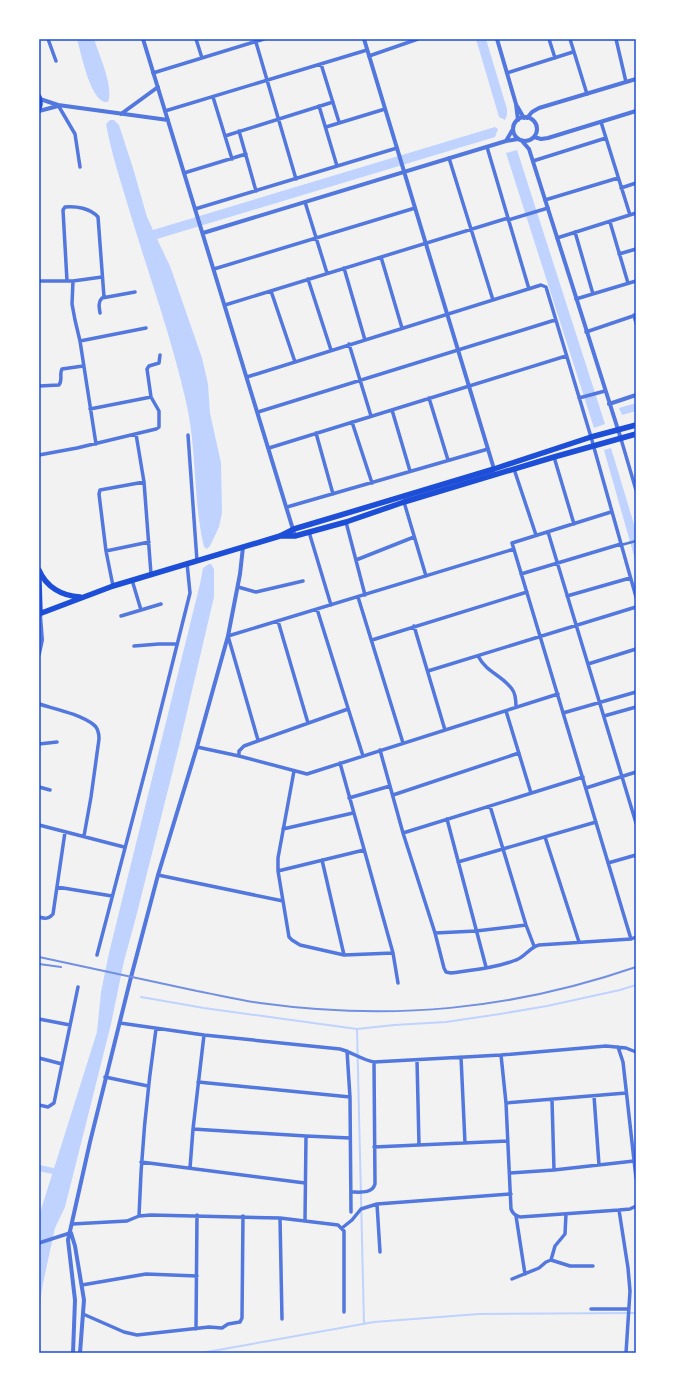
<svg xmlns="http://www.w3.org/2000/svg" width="675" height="1392" viewBox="0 0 675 1392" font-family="'Zilla Slab',serif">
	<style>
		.water { fill: #bfd3fe }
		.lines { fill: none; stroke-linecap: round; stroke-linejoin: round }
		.stream { stroke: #bfd3fe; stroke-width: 2 }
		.canal { stroke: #bfd3fe; stroke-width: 6 }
		.pedestrian { stroke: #5277de; stroke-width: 2.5 }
		.minor { stroke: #5277de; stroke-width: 3.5 }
		.tertiary { stroke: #5277de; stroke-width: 4 }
		.primary { stroke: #1d4ed8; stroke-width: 5.5 }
		.rail { stroke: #7290e2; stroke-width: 2 }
		.neatline { fill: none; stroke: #1d4ed8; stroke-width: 1.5 }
	</style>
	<rect width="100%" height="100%" fill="#f2f2f2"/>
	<path class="water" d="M77 39H94C99 55 114 87 108 102H105C90 99 81 53 77 39Z
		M476 39H486L507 109V115L505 120 499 117Z
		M110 120H114L119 125 133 168 147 217 153 230 495 127 498 129 495 137 157 239 170 266 202 358 208 384 210 413 221 463 222 513 219 527 210 546 207 549 204 547C193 500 197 453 187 406 172 338 148 273 128 206 120 179 111 152 106 124Z
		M517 150 605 424 594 428 506 153Z
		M636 403V411L622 415 619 408Z
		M611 448 636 531V563L604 450Z
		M209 564H211L214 569V597L179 746 136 917 124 961 111 1024 65 1207 55 1228 42 1288 39 1314V1216L97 1032 101 992 109 953 200 584 203 568Z"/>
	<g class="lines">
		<path class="stream" d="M141 997 204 1008 357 1029 394 1025 446 1022 500 1014 547 1006 620 990 636 985
			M357 1029 364 1324
			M201 1353 374 1322 479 1314 636 1313"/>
		<path class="canal" d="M39 1168 53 1171"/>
		<path class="pedestrian" d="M621 545 636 541"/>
		<path class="minor" d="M48 39 56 61
			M196 39 202 58
			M255 39 296 179
			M549 39 555 58
			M570 39 587 94
			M616 39 626 82
			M369 56 418 39
			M321 64 339 122
			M153 73 264 39
			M507 73 573 52
			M213 97 232 159
			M58 105 75 134 80 167
			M319 106 337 166
			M165 111 367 50
			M601 122 630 215
			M326 127 385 109
			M239 131 256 191
			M225 136 333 102
			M487 147 529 289
			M449 158 493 300
			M533 161 606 138
			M184 173 246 154
			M621 188 636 183
			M545 200 618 178
			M305 202 327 273
			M195 209 397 148
			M508 220 548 208
			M610 222 628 283
			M575 232 593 294
			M557 238 636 213
			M619 254 636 249
			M381 257 402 328
			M344 268 365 340
			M214 269 415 208
			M308 279 331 350
			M39 281H73L102 277
			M67 281 63 210 65 207C76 206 90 208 98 217L104 297
			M73 281 72 304 75 320 80 341 96 444
			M271 291 295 362
			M576 299 636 281
			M225 305 508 218
			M100 313C99 307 98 302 102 298L135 292
			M634 315 636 323
			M586 332 636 315
			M80 341 146 328
			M349 344 371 416
			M247 377 541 285 546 287 591 437 636 597
			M39 386 59 385C63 380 59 374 62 369L83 366
			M429 398 448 460
			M579 398 605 391
			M90 409 151 397
			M392 410 410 471
			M258 412 555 320
			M352 422 372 483
			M316 433 333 494
			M136 434 144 482 151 574
			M188 435 197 561
			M621 439 636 490
			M269 448 566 356
			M39 455 77 448 156 429 159 427V411L151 397 147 369 149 366 159 363 160 355
			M554 457 574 524
			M514 469 536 535
			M404 502 426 576
			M287 507 488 449
			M611 512 512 543 631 939
			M346 522 365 595
			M309 532 331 605
			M548 532 636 823
			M106 551 149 542
			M356 560 414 537
			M521 574 621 544
			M132 580 141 610
			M113 586 106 551 99 494 100 490 144 482
			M238 587 256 592 303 581
			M567 596 630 578
			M358 597 403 743
			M317 609 363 756
			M121 616 161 604
			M278 621 308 723
			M414 626 445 730
			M372 640 527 592
			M134 646 159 644H177
			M478 656C487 673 502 675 512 689 516 694 516 701 516 707
			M588 664 636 649
			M428 671 636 607
			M39 704C55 709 80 714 94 725 98 728 99 734 99 739L91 797 84 836
			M506 711 531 793
			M563 713 636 692
			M604 716 636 707
			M258 740 228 636 514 549
			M39 744 57 742
			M197 747 239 756 307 774 558 694
			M380 750 403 833 435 933 444 968 446 972 451 973C472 970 496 968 516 960 525 957 530 947 539 945L631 939 636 937
			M239 756V751L244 746 348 709
			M340 763 393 953 398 983
			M294 771 278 858V871L289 937 292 940 300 945 344 955 393 953
			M39 787 50 790
			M586 788 636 772
			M393 795 519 753
			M349 798 390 786
			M490 806 526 925 534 946
			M447 819 486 967
			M39 825 124 847
			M283 829 353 813
			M403 833 583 777
			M545 837 579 942
			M322 860 344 955
			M458 862 596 822
			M608 863 636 855
			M278 871 364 850
			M158 875 283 901
			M57 887 112 896
			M39 917C45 919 49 919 53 914L65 832
			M435 933 476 931 526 925
			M97 955 152 745 190 593 187 563
			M39 1019 70 1025
			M120 1023 204 1035 340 1049C352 1052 362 1060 374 1062L501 1055 606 1046 626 1048 636 1052
			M618 1047 623 1062 636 1178
			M347 1051 350 1097 351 1212
			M501 1055 506 1103 511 1209C513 1214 515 1215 520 1217L619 1210 630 1209 636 1206
			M461 1057 465 1143
			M39 1058 62 1064
			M417 1060 419 1145
			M105 1077 148 1086
			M198 1082 350 1097
			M594 1096 599 1165
			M552 1100 554 1170
			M506 1103 626 1093
			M39 1105 48 1107 54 1103 78 987
			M193 1129 306 1136 350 1138
			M374 1147 508 1141
			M141 1162 305 1183
			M190 1168 193 1129 204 1035
			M510 1173 554 1170 634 1161
			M351 1192C360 1192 372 1194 375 1184L374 1062
			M377 1204 380 1252
			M619 1210 628 1268 630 1291 626 1353
			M139 1216C141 1153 147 1091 156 1029
			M516 1216 525 1274
			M280 1218 282 1319
			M305 1220 306 1136
			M72 1224 127 1221 139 1216 151 1215 280 1218 338 1225 344 1231V1312
			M342 1228 352 1220 361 1209 377 1204 511 1194
			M39 1243 70 1233
			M551 1260 555 1246 565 1234 566 1214
			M512 1279 539 1268 546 1262 551 1260 570 1266H593
			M82 1285 146 1274 197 1276
			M591 1309H629
			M83 1314 124 1332 137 1335 209 1327 222 1328 228 1324 240 1322 242 1318 243 1216
			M196 1329 197 1215"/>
		<path class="tertiary" d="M143 39 295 536
			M364 39 494 469
			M497 39 516 104 518 120
			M40 99 58 105 168 120
			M517 106 524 118
			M39 111 58 106
			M121 114 158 87
			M513 129a12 12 0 1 1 24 0a12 12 0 1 1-24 0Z
			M527 118 532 112 539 108 636 79
			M534 137 541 139 548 138 636 111
			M506 141 513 129
			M522 141 529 149 621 439
			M203 233 506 141 518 139
			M609 404 636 395
			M39 654 42 640 40 614
			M71 1233 75 1246 84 1300 80 1353
			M73 1353 75 1300 68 1240 90 1142 130 981 158 875 197 747 228 636 240 574 243 547"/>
		<path class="primary" d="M39 97 40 104 39 108
			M282 536H295L346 522 404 502 554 457 636 434
			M39 570C46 587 62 596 80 597
			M39 580 40 614
			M39 614 113 586 280 536 294 529 494 469 591 437 636 425"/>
		<path class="rail" d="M39 957C92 968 144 980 197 991 218 995 239 1000 260 1003 391 1021 511 1010 636 967
			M39 964 61 967"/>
	</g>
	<rect width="675" height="1392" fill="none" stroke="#ffffff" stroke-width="80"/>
	<rect x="40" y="40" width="595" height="1312" class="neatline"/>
</svg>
